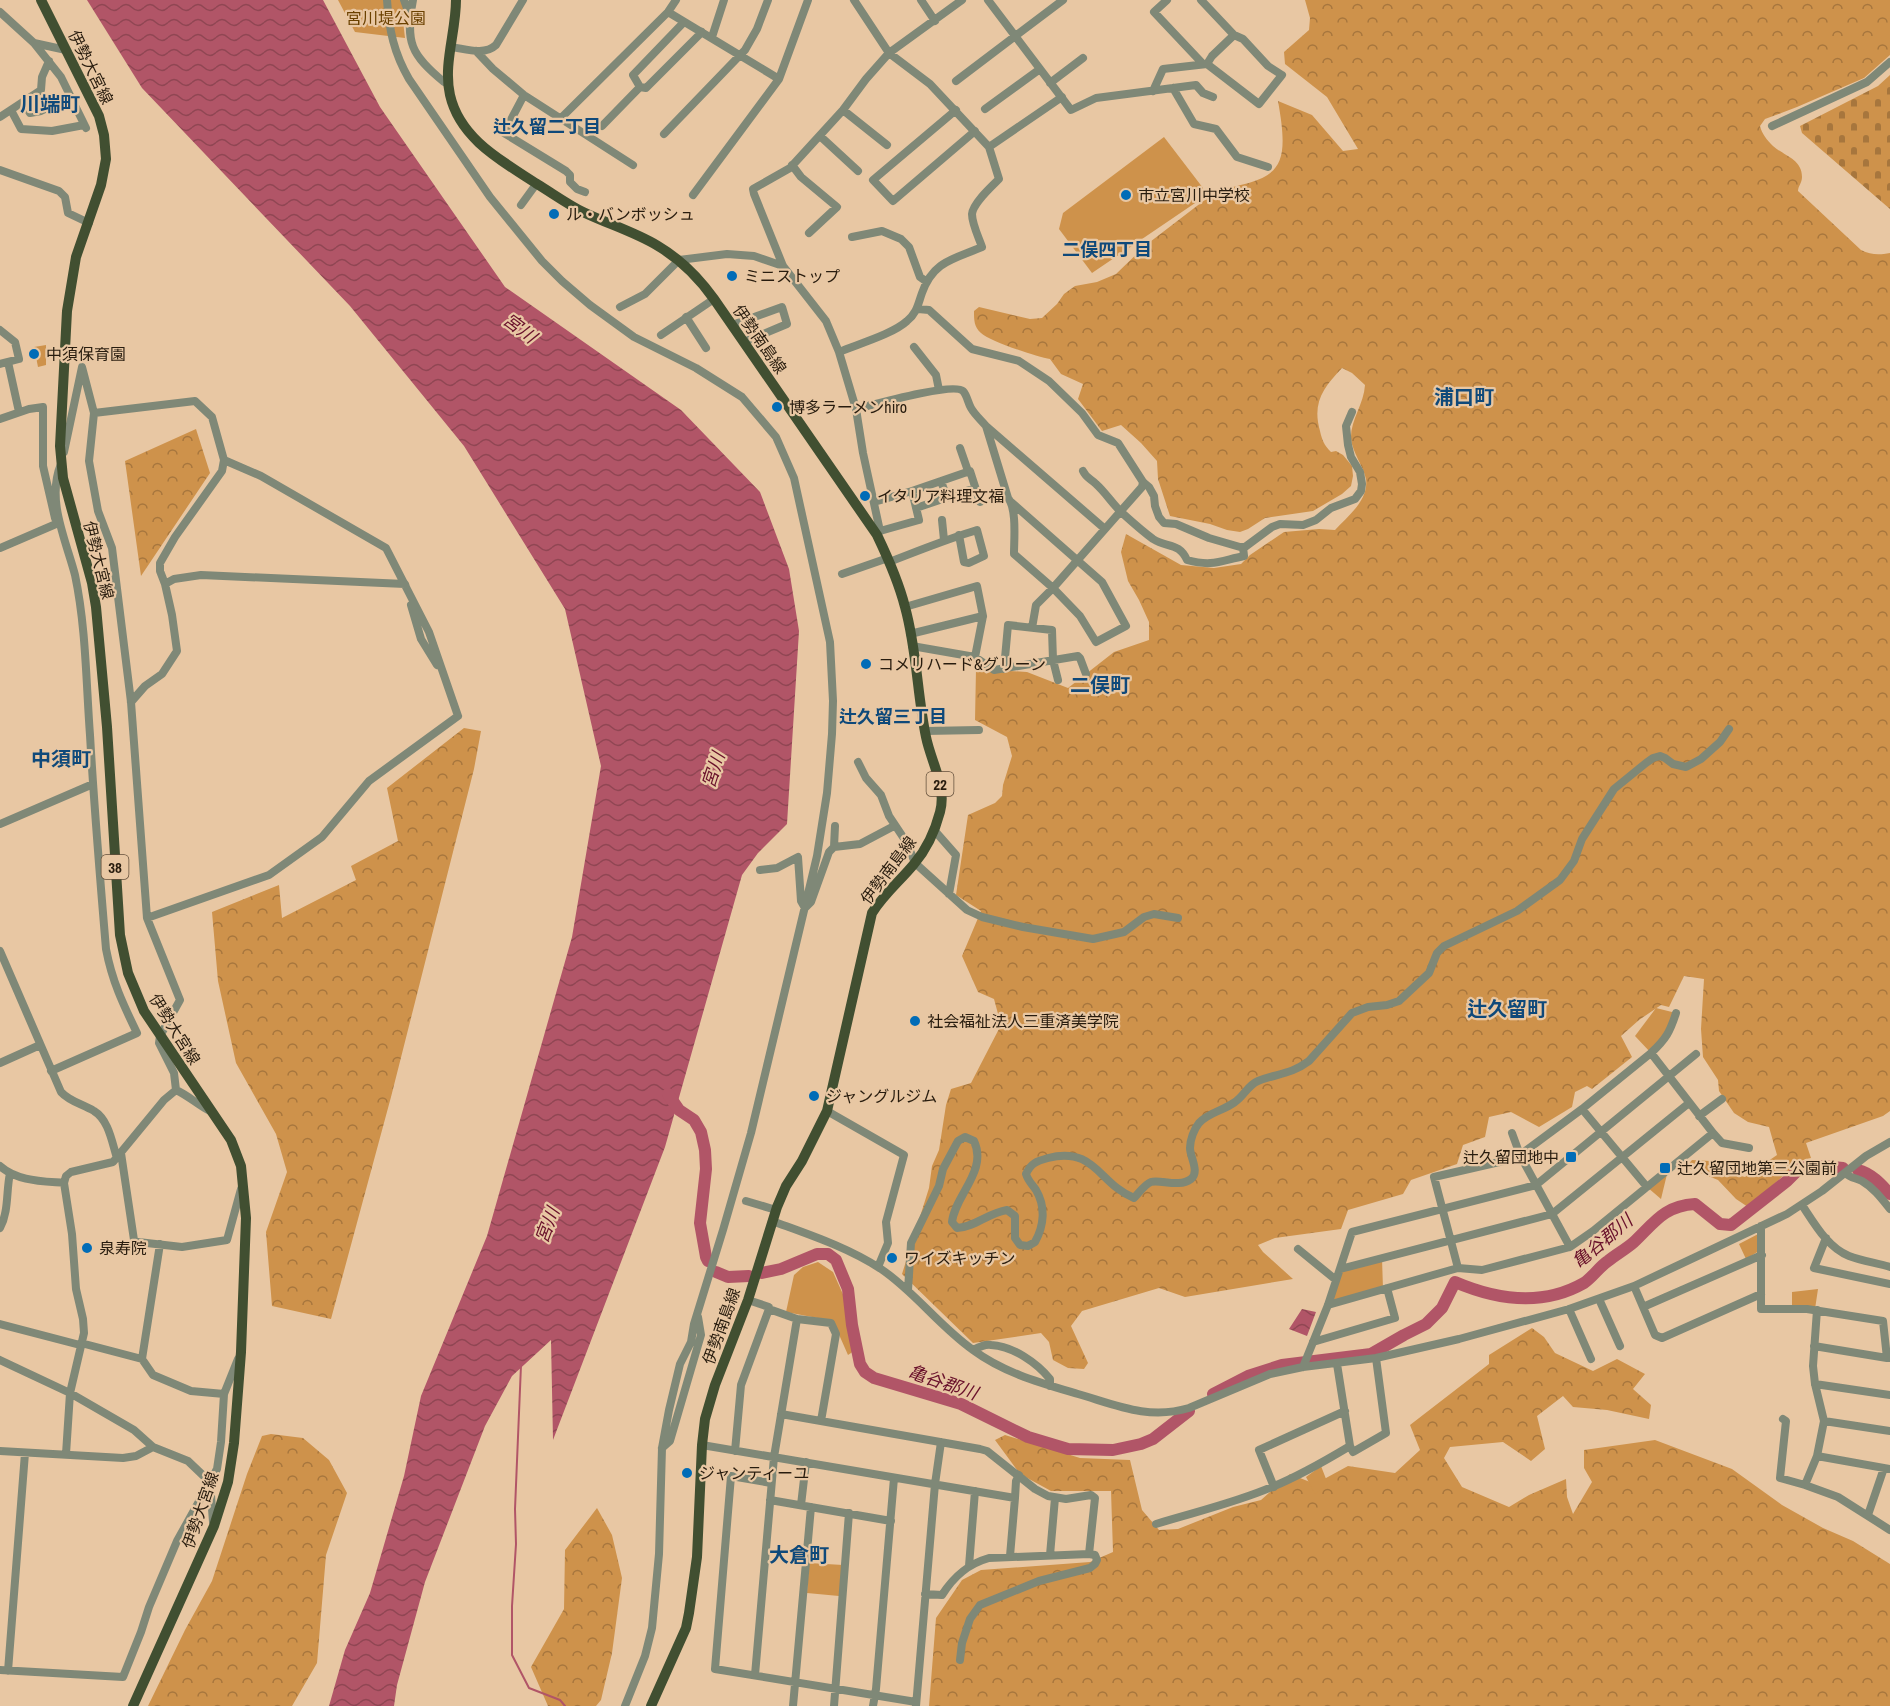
<svg xmlns="http://www.w3.org/2000/svg" width="1890" height="1706" viewBox="0 0 1890 1706" font-family="'Archivo Narrow','Noto Sans JP',sans-serif">
	<style>
		.forest { fill: url(#forest-crowns) }
		.cemetery { fill: url(#cemetery-stones) }
		.park { fill: #ce924b }
		.water { fill: url(#water-waves) }
		.lines { fill: none; stroke-linecap: round; stroke-linejoin: round }
		.stream { stroke: #b15567; stroke-width: 2 }
		.river { stroke: #b15567; stroke-width: 12 }
		.minor { stroke: #7f8877; stroke-width: 8 }
		.major { stroke: #414f31; stroke-width: 10 }
		.poi-dot { fill: #016cb7; stroke: #e8c7a3; stroke-width: 2 }
		.labels { text-anchor: middle; dominant-baseline: central; stroke-width: 4.5; stroke-linejoin: round; paint-order: stroke }
		.shield { fill: #e8c7a3; stroke: #624f3b; stroke-width: 1.5 }
		.shield-label { font-size: 15px; font-weight: bold; fill: #281c0e }
		.park-label { font-size: 16px; fill: #6b4100; stroke: #e8c7a3 }
		.street-label { font-size: 16px; fill: #281c0e; stroke: #e8c7a3 }
		.poi-label { font-size: 16px; fill: #281c0e; stroke: #e8c7a3; text-anchor: start }
		.neighbourhood-label { font-size: 18px; font-weight: bold; fill: #0f497a; stroke: #e8c7a3 }
		.water-label { font-size: 18px; font-style: italic; fill: #69112b; stroke: #e8c7a3 }
		.quarter-label { font-size: 20px; font-weight: bold; fill: #0f497a; stroke: #e8c7a3 }
	</style>
	<defs>
		<pattern id="forest-crowns" width="20" height="18" patternUnits="userSpaceOnUse" patternTransform="scale(1.5)"><rect width="20" height="18" fill="#ce924b"/><path d="M2 6a3 3 0 1 1 6 0M12 15a3 3 0 1 1 6 0" fill="none" stroke="#a7763d"/></pattern>
		<pattern id="cemetery-stones" width="16" height="16" patternUnits="userSpaceOnUse" patternTransform="scale(1.5)"><rect width="16" height="16" fill="#ce924b"/><path d="M2 7V4a2 2 0 0 1 4 0v3zM10 15v-3a2 2 0 0 1 4 0v3z" fill="#a7763d"/></pattern>
		<pattern id="water-waves" width="16" height="10" patternUnits="userSpaceOnUse" patternTransform="scale(1.5)"><rect width="16" height="10" fill="#b15567"/><path d="M0 5q4-4 8 0t8 0" fill="none" stroke="#904653"/></pattern>
	</defs>
	<rect width="100%" height="100%" fill="#e8c7a3"/>
	<path class="forest" d="M1305 0H1890V55L1864 78 1797 107 1765 119 1760 126C1762 134 1767 140 1773 146 1784 156 1802 159 1802 177 1802 183 1798 186 1798 191L1861 250C1871 255 1879 255 1890 253V1111L1883 1116 1806 1143 1811 1158 1800 1161 1748 1207 1736 1199 1718 1180 1686 1167 1692 1160 1710 1161 1729 1173 1745 1177 1777 1155 1769 1127 1748 1122 1734 1113 1719 1091 1718 1080 1703 1057 1701 1029 1704 979 1684 976 1669 1007 1661 1005 1639 1020 1621 1036 1632 1057 1592 1089 1587 1086 1575 1092 1572 1107 1539 1127 1511 1112 1489 1117 1485 1137 1463 1145 1457 1164 1411 1180 1403 1194 1348 1210 1341 1229 1275 1238 1258 1245 1263 1252 1293 1279 1185 1297 1159 1288 1082 1311 1071 1326 1088 1363 1084 1369 1068 1368 1053 1360 1049 1342 1041 1333 973 1343 902 1274 929 1188 932 1166 939 1150 946 1105 951 1089 971 1083 1001 1025 994 999 978 992 962 956 981 911 956 895 968 815 995 803 1002 796 1003 785 1012 756 1007 737 975 720 976 669 1027 672 1068 688 1114 652 1149 640V622L1139 600 1128 581 1121 552 1126 534 1181 565 1214 568 1241 564 1250 555 1284 532 1319 529 1335 530C1348 516 1369 500 1366 479 1363 465 1353 454 1351 439 1350 421 1364 404 1365 385L1352 373 1342 368C1323 388 1312 403 1320 431 1322 440 1324 445 1331 452L1336 451 1343 455 1352 466 1353 476 1351 486 1342 494 1313 511 1265 518 1248 529 1240 532 1227 530 1210 524 1170 516 1158 479 1157 461 1141 443 1121 425 1102 431 1078 399 1083 384 1061 374 1050 359C1037 357 989 341 981 333 974 327 974 320 974 311L979 307 1030 319 1042 318 1057 304 1064 294 1075 286 1097 282 1116 274 1146 245 1206 199 1210 191C1279 179 1291 173 1278 101L1312 115 1343 151 1358 149 1327 97 1285 64 1284 52 1309 30 1310 18Z
		M196 429 210 473 141 576 125 461Z
		M464 728 481 731 474 769 391 1097 331 1319 272 1306 266 1232 287 1172 276 1134 236 1063 218 981 212 912 279 885 282 918 356 880 351 866 398 841 387 788Z
		M1532 1328 1544 1337 1555 1353 1593 1371 1617 1359 1645 1374 1633 1389 1651 1405 1649 1419 1607 1410 1573 1407 1563 1396 1537 1416 1545 1449 1531 1461 1503 1442 1450 1447 1444 1458 1462 1487 1509 1507 1529 1495 1566 1479 1567 1497 1573 1514 1592 1482 1584 1468V1450L1655 1440 1732 1469 1782 1505 1823 1528 1853 1541 1890 1564V1706H929L936 1618 962 1580 981 1570 1090 1562 1113 1552 1111 1491H1051L1020 1474 995 1440 1005 1435 1080 1458 1130 1460 1142 1510 1159 1530 1178 1529 1233 1507 1261 1500 1290 1474 1315 1484 1348 1466 1395 1473 1420 1450 1410 1425 1489 1364V1355Z
		M271 1434 303 1438 329 1460 347 1493 326 1555 317 1663 292 1706H148L185 1630 212 1581 247 1474 262 1436Z
		M597 1508 612 1535 622 1578 612 1653 601 1700 596 1706H548L531 1667 564 1609 565 1550Z"/>
	<path class="cemetery" d="M1890 75V209L1802 133 1800 126 1878 86Z"/>
	<path class="park" d="M338 0H406L403 21 405 38 355 32Z
		M1164 137 1203 188 1201 199 1092 273 1059 229 1063 213Z
		M46 345V365L38 367 34 347Z
		M1656 1008 1676 1013 1668 1035 1651 1053 1635 1036Z
		M1668 1170 1661 1199 1647 1187Z
		M1762 1232 1759 1251 1746 1259 1739 1244Z
		M1382 1258 1383 1289 1328 1305 1340 1269Z
		M818 1262 833 1272 846 1301 854 1351 848 1355 833 1321 786 1312 794 1275 803 1267Z
		M1818 1289 1815 1309 1792 1307V1292Z
		M1321 1466 1328 1484 1315 1494 1306 1477Z
		M809 1563 843 1565 839 1596 807 1593Z"/>
	<path class="water" d="M87 0H323L380 107 505 287 681 410 760 492 789 569 799 631 787 824 758 853 742 875 665 1147 553 1440 551 1340 512 1376 485 1426 425 1582 397 1685 394 1706H329L345 1650 370 1593 404 1476 421 1396 487 1236 572 937 601 766 565 609 464 446 350 306 142 88Z
		M1302 1309 1316 1312 1307 1336 1289 1329Z"/>
	<g class="lines">
		<path class="stream" d="M521 1365 515 1509 516 1544 512 1606V1655L529 1688 560 1700 565 1706"/>
		<path class="river" d="M668 1094 679 1110 694 1120 701 1132 705 1150 706 1169 700 1223 706 1257 708 1261
			M1858 1170C1871 1173 1881 1184 1890 1194
			M716 1272 728 1277 749 1276
			M762 1273 781 1269 817 1254H828L836 1260 848 1289 852 1325 860 1364 865 1372 874 1378 961 1404 1028 1437 1068 1449 1113 1450 1141 1444 1153 1439 1189 1411
			M1213 1394 1248 1376 1282 1365 1371 1354 1404 1335 1426 1324 1442 1308 1455 1282C1497 1300 1542 1307 1584 1283 1593 1277 1599 1267 1608 1261 1617 1254 1626 1249 1634 1242 1655 1222 1664 1206 1695 1204L1720 1224 1731 1225 1787 1181 1800 1168 1822 1166 1843 1168"/>
		<path class="minor" d="M387 0C389 30 394 53 409 79L490 197 542 261 562 281 590 305 634 337 696 368 742 397 776 437 794 478 830 642 833 701 832 734 827 793 817 856 751 1133 723 1230 694 1324 691 1342 680 1364 669 1410 662 1448 659 1554 652 1628 645 1656 625 1706
			M404 0 409 14
			M413 0C405 42 411 55 444 82
			M921 0 935 21
			M988 0 1071 110 1096 98 1196 85 1203 93 1213 97
			M1167 0 1154 12 1203 64
			M1201 0 1234 35
			M0 12 34 43 66 50
			M668 12 779 79
			M684 22 633 75 640 87 646 88 702 32
			M712 37 724 0
			M34 43 61 77 86 128
			M451 47C466 49 484 56 496 45L523 0
			M476 51 493 69 524 95 633 165
			M956 81 1063 0
			M1050 83 1083 58
			M1173 88 1194 124 1216 129 1237 157 1268 167
			M1153 91 1163 69 1207 64 1259 104 1282 75 1268 66 1243 39 1234 35 1212 56 1207 64
			M524 95 504 133 566 171 570 175V182L577 189 585 192
			M23 102 30 113 41 111 70 97
			M985 109 1040 69
			M11 110 21 129 52 131 84 125
			M843 110 887 145
			M956 110 873 180 893 201 975 131
			M0 117 41 90 42 77 49 61
			M560 119 668 12 676 0
			M602 126 640 87
			M1772 126 1867 82 1890 62
			M664 134 745 50 757 29 768 0
			M820 136 858 171
			M989 147 1062 97
			M792 165 801 177 837 207 809 233
			M0 170 59 191 65 197 68 213 89 223
			M693 195 779 79 808 0
			M521 205 537 183
			M852 237 882 231 901 239 909 247 920 277 927 282
			M620 307 645 294 679 260 727 254 754 256 783 266
			M918 309 929 310 972 349 1019 361 1049 381 1082 413 1098 435 1118 443 1143 482 1149 487 1154 496 1155 506 1159 517 1164 523 1176 524 1209 538 1240 547H1245L1272 527 1280 524 1303 525 1316 520 1331 508 1355 499 1361 491 1362 484 1360 472 1351 457 1348 445 1346 426 1352 412
			M686 317 706 348
			M732 325 782 307 787 324 744 342
			M0 330 15 342 19 359 0 364
			M661 335 714 299
			M914 347 936 375 939 390
			M839 352C858 344 893 334 907 321 917 313 918 304 922 293 933 261 954 259 982 247 979 238 972 224 972 214 973 203 992 186 999 179L989 147 930 84 889 53 854 0
			M8 362 19 412
			M856 409C872 405 954 382 963 391 967 395 968 403 971 408 975 415 981 420 986 426L1105 529
			M94 413 195 401 212 417 224 460 261 476 386 548 429 632 458 716
			M0 419 29 409 43 407V466L55 518
			M986 426 1008 498C1017 509 1014 539 1014 554L1053 588 1080 616 1096 642 1126 626 1102 582 1011 502
			M960 448 968 471
			M64 452 82 367 94 413 89 461 98 511 112 548 131 702 147 918 180 1000 160 1036 159 1043 174 1073 176 1090
			M1083 471C1086 478 1091 479 1096 484 1105 492 1112 503 1121 512 1131 521 1142 531 1153 539 1167 548 1179 542 1187 560 1212 567 1220 561 1244 556L1243 547
			M941 481 947 498
			M874 502 912 491
			M916 508 975 488
			M942 520 944 540
			M880 531 863 453 856 409 839 352 826 321 783 266 754 194 753 189 790 168 843 110 866 79 889 53 962 0
			M878 534 880 531 919 520 912 491 970 471 980 502
			M0 548 56 524H59
			M889 562C918 551 947 539 977 530L984 556 969 563 964 562 959 535
			M842 574 888 558
			M165 584 160 571V563L175 537 222 471 224 460
			M411 605 421 639 437 665
			M905 607 977 586 983 616 975 657
			M1032 628 1036 605 1053 588 1142 487 1143 482
			M910 634 983 616
			M912 646 975 657 994 670 1078 656 1080 658 1086 674
			M1004 669 1008 625 1052 630 1053 660 1058 680
			M131 702 145 686 162 674 177 651 172 615 165 584 174 579 201 575 405 584 406 587
			M925 731 979 730
			M858 762 866 778 881 795 889 816 907 843 915 863 967 910 982 917 1023 927 1093 939 1124 932 1144 917 1154 914 1178 918
			M0 824 93 784
			M934 830 956 855 949 894
			M834 847 835 826
			M760 870 777 868 798 857 801 901 805 908 811 902 829 852 834 847 860 844 894 826
			M147 918 269 875 322 837 369 781 458 716
			M0 951 61 1092C70 1102 83 1104 94 1111 109 1120 112 1143 117 1158
			M1651 1053C1666 1039 1670 1032 1676 1013
			M0 1063 40 1045
			M51 1071 137 1033C123 1004 112 981 106 949 100 878 94 806 90 735 86 682 86 627 75 575 66 540 46 500 61 464
			M176 1090C189 1096 198 1105 210 1111
			M1582 1109 1647 1187
			M827 1111 904 1155 886 1222 888 1243 878 1267
			M1699 1116 1722 1099
			M1512 1133 1520 1155 1570 1247
			M1713 1133 1722 1143 1749 1148
			M121 1153 134 1240 138 1242 182 1247 227 1240 241 1189
			M0 1166C17 1181 41 1181 64 1183
			M1845 1173C1850 1178 1856 1178 1862 1181 1874 1188 1882 1199 1890 1209
			M746 1201 776 1210
			M1802 1205C1814 1223 1828 1248 1849 1256 1862 1261 1877 1263 1890 1267
			M772 1221C810 1235 847 1247 881 1269 915 1292 939 1326 973 1350 1004 1373 1041 1383 1078 1394 1116 1405 1148 1420 1189 1408L1270 1374 1303 1367 1376 1358 1459 1339 1569 1309 1634 1286 1787 1214 1822 1191 1866 1156 1890 1142
			M1761 1226V1309H1807L1883 1321 1887 1358H1890
			M0 1228C9 1211 6 1192 10 1173
			M1826 1238 1814 1268 1890 1284
			M1298 1249 1336 1280
			M1340 1269 1552 1214 1689 1103
			M1634 1286 1655 1335 1662 1338 1761 1294
			M908 1290 911 1243 939 1186 943 1169 958 1141 965 1137 974 1141C988 1171 955 1195 952 1222L957 1228C975 1227 988 1213 1007 1210L1015 1216V1238L1020 1245 1028 1246 1035 1242C1044 1226 1046 1207 1036 1190 1032 1184 1028 1181 1026 1174 1031 1163 1037 1161 1048 1158 1095 1146 1099 1184 1134 1198 1139 1193 1145 1184 1151 1182 1160 1179 1179 1188 1191 1179 1200 1172 1190 1157 1190 1148 1190 1140 1194 1129 1199 1123 1209 1112 1223 1111 1235 1102 1244 1096 1248 1085 1258 1081 1278 1073 1290 1075 1309 1061L1352 1013 1368 1007 1387 1005 1399 1001 1429 973 1437 953 1444 946 1517 911 1560 880 1574 861 1582 839 1614 789 1646 763 1653 758 1660 756 1665 758 1673 764 1686 767 1701 759 1720 742 1729 729
			M1599 1299 1620 1346
			M748 1300 769 1307V1309L797 1319 831 1323 836 1334 821 1421
			M1328 1305 1458 1268 1482 1270 1570 1247 1593 1231 1713 1133 1651 1053 1582 1109 1520 1155 1508 1160 1434 1177 1458 1268
			M1643 1307 1762 1255
			M1569 1309 1591 1359
			M0 1324 80 1345
			M1313 1342 1395 1318 1387 1288
			M81 1343 142 1359 153 1375 191 1391 224 1394
			M1814 1346 1887 1358
			M973 1350C979 1347 985 1344 991 1345 1013 1346 1037 1363 1050 1379V1386
			M142 1359 160 1244
			M0 1360 70 1393 134 1430 153 1447 188 1461 210 1482 213 1522
			M1303 1367 1328 1305 1352 1232 1536 1185 1696 1054
			M1815 1384 1890 1395
			M781 1414 980 1449 987 1451 1035 1489 1048 1496 1066 1499 1091 1495 1095 1498 1089 1554 989 1558C968 1564 954 1576 942 1595L925 1594
			M1783 1419 1786 1421 1780 1478 1805 1485 1838 1497 1890 1530
			M1824 1421 1890 1431
			M702 1445 1015 1498 1010 1556
			M1350 1446 1353 1452 1386 1433 1376 1358
			M662 1448 670 1441 701 1335 698 1317
			M0 1451 123 1458 136 1456 153 1447
			M735 1451 741 1385 769 1309
			M66 1454 70 1393 84 1333 83 1319 76 1289 72 1234 64 1183 66 1176 71 1172 113 1162 164 1100 176 1090
			M1817 1456 1890 1469
			M771 1483 731 1476 715 1669 916 1702
			M1805 1485 1817 1456 1824 1421 1815 1384 1813 1366 1817 1310
			M1274 1487 1259 1450 1345 1411
			M1015 1498 1016 1481 1019 1475
			M770 1500 891 1521
			M801 1505 806 1462
			M1868 1515 1884 1468
			M1156 1524C1195 1512 1235 1503 1272 1487 1299 1476 1325 1461 1350 1446L1337 1364
			M1050 1555 1055 1498
			M969 1566 975 1491
			M960 1660 962 1643 970 1619 980 1605 1039 1581 1090 1568 1095 1564 1097 1560 1095 1555 1089 1554
			M0 1670 123 1677 141 1632 149 1607 177 1541 217 1469 221 1442 224 1394 238 1359
			M8 1671 25 1453
			M755 1675 774 1457 797 1319
			M793 1706 811 1507
			M834 1706 849 1513
			M873 1706 876 1689 894 1478
			M916 1706 935 1484 941 1442"/>
		<path class="major" d="M41 0 99 116 104 135 106 159 101 185 76 257 67 311 60 446 63 478 92 583 96 607 107 727 120 935 128 973 144 1011 231 1140 241 1166 246 1218 241 1352 234 1443 228 1482 214 1526 133 1706
			M456 0C456 32 443 64 450 95 460 139 502 161 537 184 552 193 567 204 583 212 608 224 635 232 658 246 680 259 699 278 714 299L877 535C888 558 899 583 905 607 917 650 917 694 926 737 931 762 947 787 940 812 935 831 926 850 914 864 900 881 884 894 872 913L827 1111 802 1161 786 1186 777 1207 748 1300 715 1385 705 1419 702 1445 697 1557 689 1613 686 1628 651 1706"/>
	</g>
	<g class="poi-dot">
		<circle cx="1126" cy="195" r="6"/>
		<circle cx="554" cy="214" r="6"/>
		<circle cx="732" cy="276" r="6"/>
		<circle cx="34" cy="354" r="6"/>
		<circle cx="777" cy="407" r="6"/>
		<circle cx="865" cy="496" r="6"/>
		<circle cx="866" cy="664" r="6"/>
		<circle cx="915" cy="1021" r="6"/>
		<circle cx="814" cy="1096" r="6"/>
		<rect x="1565" y="1151" width="12" height="12" rx="3"/>
		<rect x="1659" y="1162" width="12" height="12" rx="3"/>
		<circle cx="87" cy="1248" r="6"/>
		<circle cx="892" cy="1258" r="6"/>
		<circle cx="687" cy="1473" r="6"/>
	</g>
	<g class="labels">
		<g class="shield">
			<rect x="926.5" y="772" width="27" height="24" rx="4.5"/>
			<rect x="101.5" y="855" width="27" height="24" rx="4.5"/>
		</g>
		<g class="shield-label">
			<text x="940" y="784">22</text>
			<text x="115" y="867">38</text>
		</g>
		<g class="park-label">
			<text x="386" y="18">宮川堤公園</text>
		</g>
		<g class="street-label">
			<text transform="translate(91 67) rotate(64)">伊勢大宮線</text>
			<text transform="translate(760 339) rotate(55)">伊勢南島線</text>
			<text transform="translate(99 560) rotate(76)">伊勢大宮線</text>
			<text transform="translate(888 870) rotate(-53)">伊勢南島線</text>
			<text transform="translate(175 1029) rotate(58)">伊勢大宮線</text>
			<text transform="translate(721 1326) rotate(-70)">伊勢南島線</text>
			<text transform="translate(200 1510) rotate(-71)">伊勢大宮線</text>
		</g>
		<g class="poi-label">
			<text x="1138" y="195">市立宮川中学校</text>
			<text x="566" y="214">ル・バンボッシュ</text>
			<text x="744" y="276">ミニストップ</text>
			<text x="46" y="354">中須保育園</text>
			<text x="789" y="407">博多ラーメンhiro</text>
			<text x="877" y="496">イタリア料理文福</text>
			<text x="878" y="664">コメリハード&amp;グリーン</text>
			<text x="927" y="1021">社会福祉法人三重済美学院</text>
			<text x="826" y="1096">ジャングルジム</text>
			<text x="1559" y="1157" text-anchor="end">辻久留団地中</text>
			<text x="1677" y="1168">辻久留団地第三公園前</text>
			<text x="99" y="1248">泉寿院</text>
			<text x="904" y="1258">ワイズキッチン</text>
			<text x="699" y="1473">ジャンティーユ</text>
		</g>
		<g class="neighbourhood-label">
			<text x="547" y="126">辻久留二丁目</text>
			<text x="1107" y="249">二俣四丁目</text>
			<text x="893" y="716">辻久留三丁目</text>
		</g>
		<g class="water-label">
			<text transform="translate(520 328) rotate(37)">宮川</text>
			<text transform="translate(713 770) rotate(-72)">宮川</text>
			<text transform="translate(547 1225) rotate(-69)">宮川</text>
			<text transform="translate(1602 1241) rotate(-40)">亀谷郡川</text>
			<text transform="translate(943 1382) rotate(19)">亀谷郡川</text>
		</g>
		<g class="quarter-label">
			<text x="50" y="103">川端町</text>
			<text x="1464" y="396">浦口町</text>
			<text x="1100" y="684">二俣町</text>
			<text x="61" y="758">中須町</text>
			<text x="1507" y="1008">辻久留町</text>
			<text x="799" y="1554">大倉町</text>
		</g>
	</g>
</svg>
